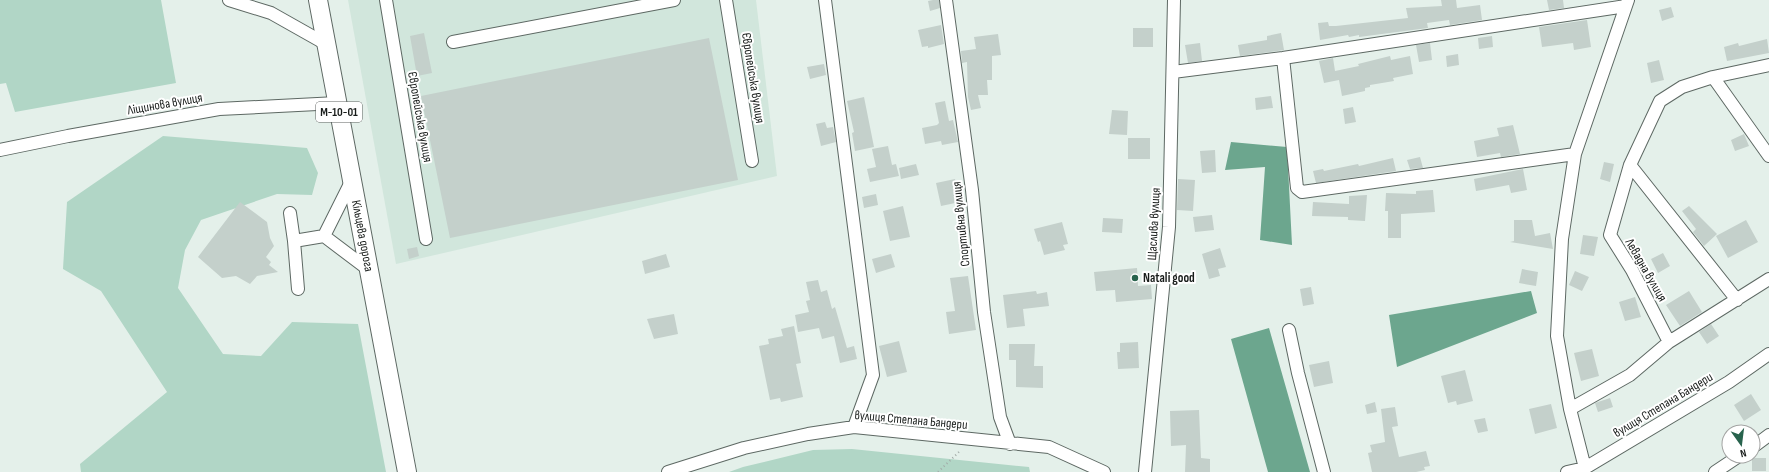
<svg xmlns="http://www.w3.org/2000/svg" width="1769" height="472" viewBox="0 0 1769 472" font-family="'Sofia Sans Condensed',sans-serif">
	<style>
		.built { fill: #d1e6dc }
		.green { fill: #b1d6c6 }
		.water { fill: #6ca68e }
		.building { fill: #c4d0cb }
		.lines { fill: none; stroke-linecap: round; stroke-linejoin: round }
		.minor-casing { stroke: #5d6863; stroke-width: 14 }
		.highway-casing { stroke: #5d6863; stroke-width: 20 }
		.path { stroke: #a2aba7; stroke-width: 2; stroke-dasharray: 1 3; stroke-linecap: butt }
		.minor { stroke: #fff; stroke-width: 12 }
		.highway { stroke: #fff; stroke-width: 18 }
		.poi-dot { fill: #28634d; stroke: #fff; stroke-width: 1.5 }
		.labels { text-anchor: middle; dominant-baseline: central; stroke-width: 4; stroke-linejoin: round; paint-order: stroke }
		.shield { fill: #fff; stroke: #5d605f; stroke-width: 1 }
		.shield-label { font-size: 12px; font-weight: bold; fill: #181c1a }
		.street-label { font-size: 13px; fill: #181c1a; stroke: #fff }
		.poi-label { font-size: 13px; font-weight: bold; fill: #181c1a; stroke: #fff; text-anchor: start }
	</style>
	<rect width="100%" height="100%" fill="#e4f0ea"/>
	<path class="built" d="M348 0H756L777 176 396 264Z"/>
	<path class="green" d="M0 0H161L176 83 15 112 6 83 0 84Z
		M163 136 307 148 318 173 312 195 277 194 201 220 185 250 178 288 223 354 261 356 292 322 358 324 386 472H81L80 464 167 392 101 291 63 269 67 202Z
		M852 449 1029 467 1030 472H729L743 467 813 450Z"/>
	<path class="water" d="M1231 142 1287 147 1292 245 1260 240 1265 167 1225 170Z
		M1531 291 1537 313 1397 367 1389 315Z
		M1269 328 1310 472H1268L1231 339Z"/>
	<path class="building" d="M933 0H939L940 8 930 11 928 1Z
		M1441 0H1456L1457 8 1480 5 1482 20 1450 25 1449 20 1427 23 1428 28 1359 37V35L1349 37 1348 35 1320 40 1318 23 1328 22 1329 26H1336L1408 18 1406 8 1442 6Z
		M1547 0H1563L1564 8 1549 10Z
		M1671 7 1674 17 1662 21 1659 10Z
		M1587 20 1591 47 1574 50 1573 43 1542 47 1539 27Z
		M941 25 944 44 928 48V46L922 47 918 30Z
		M1133 28H1153V47H1133Z
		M424 33 432 73 417 76 410 36Z
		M1281 33 1284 50 1240 56 1238 45 1267 40V36Z
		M998 34 1001 55 992 56V80H987L988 95H978L981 108 971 110 968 97 967 62 962 63 961 51 976 49 974 37Z
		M1492 36 1493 47 1479 49 1478 38Z
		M709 38 738 180 450 238 421 96Z
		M1767 39 1769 53 1727 61 1724 47 1738 43 1739 46Z
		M1200 43 1202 61 1188 63 1185 45Z
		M1430 43 1432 60 1419 62 1416 45Z
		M1458 54 1459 65 1447 67 1446 56Z
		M1390 56 1391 60 1410 56 1413 74 1393 78 1394 81 1370 85V87L1365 88V91L1342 96 1339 80 1324 83 1319 61 1333 58 1335 71 1359 66 1358 64Z
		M1659 60 1664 80 1651 83 1647 63Z
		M824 64 826 75 810 79 807 67Z
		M1271 96 1273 108 1256 110 1255 98Z
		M864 97 874 147 855 151 852 133 854 132 847 101Z
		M945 101 949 121 953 120 958 142 942 145 941 141 925 144 922 128 937 125 939 123 935 103Z
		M1353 107 1356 122 1345 124 1343 109Z
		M1112 110 1128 111 1127 135 1109 134Z
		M825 122 827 128 833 127 836 142 821 146 816 124Z
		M1513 125 1520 154 1501 157 1500 153 1477 157 1474 141 1499 136 1497 128Z
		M1744 134 1749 146 1735 151 1731 140Z
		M1128 138H1150V159H1128Z
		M888 146 892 165 896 164 899 176 870 182 867 169 876 167 872 149Z
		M1215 150 1216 172 1202 173 1200 151Z
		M1420 157 1423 168 1410 169 1407 160Z
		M1393 158 1396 171 1316 183 1313 171 1323 169 1324 171 1358 164 1359 166Z
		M1604 162 1614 164 1610 182 1600 179Z
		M916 164 919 175 901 179 899 168Z
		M1523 169 1527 190 1511 193 1509 185 1476 191 1474 179Z
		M955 179 960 202 941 206 936 183Z
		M1178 179 1195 180 1193 211 1177 210Z
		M1433 190 1435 212 1401 214V238H1388V211H1385L1386 193 1416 194V191Z
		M876 194 878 205 864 208 862 197Z
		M1367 195 1365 221 1348 220V217L1312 216 1313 202 1349 204V196Z
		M240 202 267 222 270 238 274 246 266 257 271 262 269 265 278 272 257 276 250 284 236 276 222 278 198 257Z
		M903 206 910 237 890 241 883 211Z
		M1689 206 1717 234 1704 246 1693 232 1696 229 1682 211Z
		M1212 215 1214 230 1195 232 1193 217Z
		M1103 218 1123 219 1122 233 1102 232Z
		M1514 220H1532L1535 236 1550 233 1553 249 1510 242 1514 241Z
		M1746 220 1758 242 1728 258 1716 236Z
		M1062 222 1068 244 1063 245 1065 250 1044 255 1040 241 1038 242 1034 229Z
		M1583 235 1598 237 1594 256 1580 254Z
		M417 247 419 256 409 259 407 249Z
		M1220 248 1226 267 1218 269 1220 276 1209 279 1202 254Z
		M1663 253 1670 266 1658 273 1651 259Z
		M666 254 670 267 645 274 642 261Z
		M891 254 895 267 876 273 872 259Z
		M1137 268 1138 286 1151 285 1152 299 1116 302 1115 290 1096 291 1094 272Z
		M1522 269 1538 272 1536 286 1519 283Z
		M1575 271 1589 277 1582 291 1569 285Z
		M968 276 976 330 949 334 946 312 955 311 950 278Z
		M818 280 821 292 827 290 832 309 835 307 847 348 854 346 857 359 840 363 834 336 822 339 819 328 798 332 795 315 809 312 806 301 810 300 806 282Z
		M1311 287 1314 304 1303 306 1300 289Z
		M1036 291 1037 294 1047 292 1049 306 1023 309 1025 326 1007 328 1003 295Z
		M1689 291 1702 312 1680 326 1666 305Z
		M1635 297 1641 317 1625 321 1619 302Z
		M674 314 678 334 654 339 647 319Z
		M1711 324 1719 336 1707 344 1699 332Z
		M794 326 801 363 796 364 803 397 781 402 780 398 770 400 759 346 769 344 768 339 783 336 781 329Z
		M899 341 907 372 887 377 879 346Z
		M1138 342 1139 368 1118 369 1117 352H1120V343Z
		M1009 344H1035L1034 366H1043V388L1016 387V360H1009Z
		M1592 349 1599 376 1581 381 1574 353Z
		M1329 361 1333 383 1314 387 1309 365Z
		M1465 370 1473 401 1457 405 1456 401 1448 403 1441 376Z
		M1751 394 1761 410 1744 421 1734 405Z
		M1610 398 1613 407 1598 412 1595 403Z
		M1375 402 1377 412 1367 414 1365 405Z
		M1551 404 1557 428 1535 434 1529 409Z
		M1395 407 1398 426 1392 427 1399 457 1426 451 1430 466 1424 467 1425 470 1416 472H1372L1368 453 1372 452 1370 445 1385 442 1381 409Z
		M1199 410 1201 458 1210 459V472H1185L1186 445 1171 446 1170 411Z
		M1485 418 1488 431 1478 433 1474 420Z
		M1752 458H1766V471H1752Z"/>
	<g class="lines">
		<defs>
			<path id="minor" d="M229 0 271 13 326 44
				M386 0 426 239
				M726 0 752 161
				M825 0 873 375 854 427
				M946 0 972 190 984 312 1000 417 1010 444
				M453 42 674 0
				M1283 58 1297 188 1302 192 1575 154
				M1173 72 1283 58 1626 6
				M1713 77 1769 156
				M0 150 68 136 219 109 337 103
				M1630 165 1737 300
				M290 213 294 241
				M324 236 369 270
				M298 289 294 241 324 236 352 180
				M1289 330 1298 373 1324 472
				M1669 342 1632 270 1610 235 1630 165 1660 101 1682 87 1713 77 1769 65
				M1570 409 1630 375 1669 342 1769 279
				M1753 447 1769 435
				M1585 468 1570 409 1557 336 1562 239 1575 154 1628 0
				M668 472 744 448 808 434 854 427 1049 447 1104 472
				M1145 472 1169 227 1174 0
				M1567 472 1585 468 1729 382 1769 354
				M1715 472 1739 456"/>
			<g id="highway">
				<path id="s1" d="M318 0 407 472"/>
			</g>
		</defs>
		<use href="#minor" class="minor-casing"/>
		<use href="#highway" class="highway-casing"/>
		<path class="path" d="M938 472 961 450"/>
		<use href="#minor" class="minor"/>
		<use href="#highway" class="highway"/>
	</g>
	<circle class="poi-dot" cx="1135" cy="278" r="4"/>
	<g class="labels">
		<rect class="shield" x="316" y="102" width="46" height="20" rx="3"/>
		<g class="shield-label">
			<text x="339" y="112">М-10-01</text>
		</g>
		<g class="street-label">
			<text transform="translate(753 78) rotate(81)">Європейська вулиця</text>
			<text transform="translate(165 104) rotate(-10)">Ліщинова вулиця</text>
			<text transform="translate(420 117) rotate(80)">Європейська вулиця</text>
			<text transform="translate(961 224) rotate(-96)">Спортивна вулиця</text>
			<text transform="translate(1154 224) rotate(-87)">Щаслива вулиця</text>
			<text stroke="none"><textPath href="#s1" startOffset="240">Кільцева дорога</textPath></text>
			<text transform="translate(1646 270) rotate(60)">Левадна вулиця</text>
			<text transform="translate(1663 405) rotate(-31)">вулиця Степана Бандери</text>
			<text transform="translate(911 420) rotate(5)">вулиця Степана Бандери</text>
		</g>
		<g class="poi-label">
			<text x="1143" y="278">Natali good</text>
		</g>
	</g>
	<g transform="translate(1741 444) rotate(166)"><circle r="19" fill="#ffffff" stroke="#a3a4a3"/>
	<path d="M0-3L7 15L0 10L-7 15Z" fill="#28634d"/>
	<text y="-6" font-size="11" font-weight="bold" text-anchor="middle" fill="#181c1a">N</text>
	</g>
</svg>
